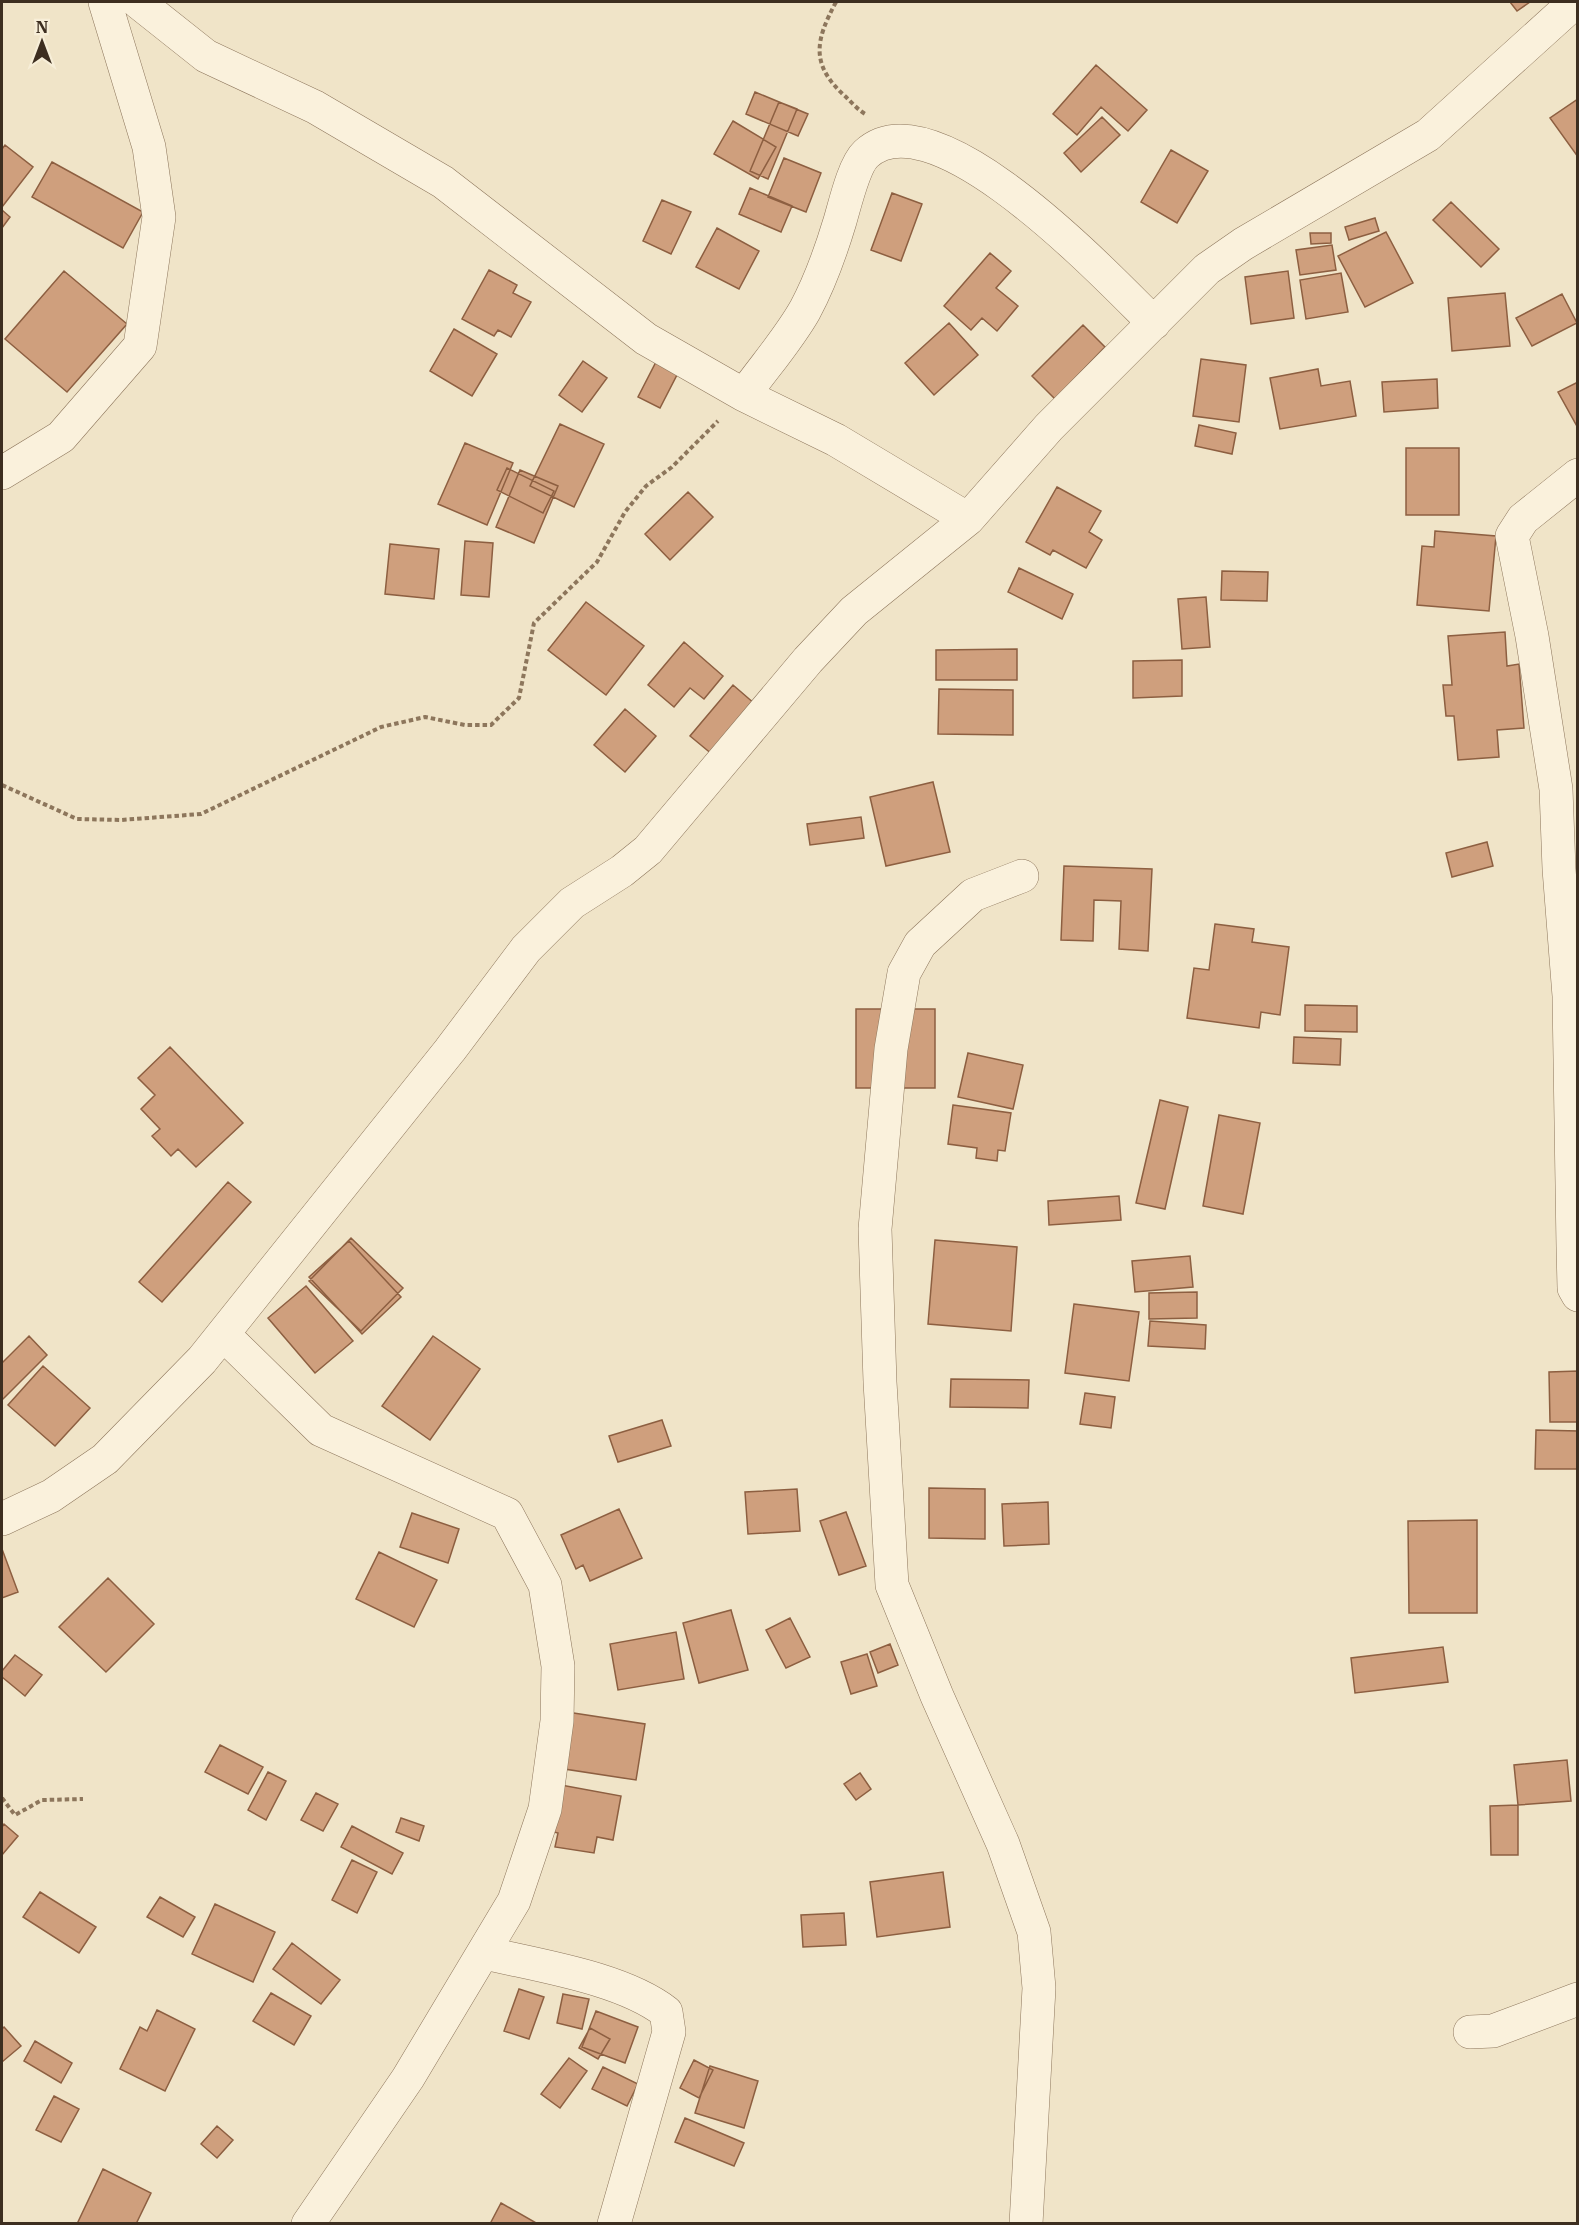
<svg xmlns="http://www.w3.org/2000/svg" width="1579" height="2225" viewBox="0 0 1579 2225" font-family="'IBM Plex Serif',serif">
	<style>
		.building { fill: #cf9f7d; stroke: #8d5f41; stroke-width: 1.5 }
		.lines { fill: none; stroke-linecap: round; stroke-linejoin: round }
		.minor-casing { stroke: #8d765c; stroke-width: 34 }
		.path { stroke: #8d765c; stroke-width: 4; stroke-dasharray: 4.5 3; stroke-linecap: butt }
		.minor { stroke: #faf1dc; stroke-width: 33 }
	</style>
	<rect width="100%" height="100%" fill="#f0e4c8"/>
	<path class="building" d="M1510 2H1530L1517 11Z
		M1096 65 1147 110 1128 131 1101 107 1077 135 1053 114Z
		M755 92 808 114 798 136 746 114Z
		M1578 99V157L1550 118Z
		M779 102 797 109 768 179 750 171Z
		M1102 117 1120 135 1081 172 1064 153Z
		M733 121 776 147 758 179 714 154Z
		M5 145 33 167 2 207V149Z
		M1171 150 1208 171 1177 223 1141 202Z
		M784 158 821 173 806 212 768 197Z
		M52 162 143 212 123 248 32 197Z
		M750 188 792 206 781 232 739 214Z
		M892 193 922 204 901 261 871 250Z
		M662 200 691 212 671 254 643 241Z
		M1451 202 1499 249 1481 267 1433 220Z
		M2 210 10 217 2 228Z
		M1375 218 1379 231 1349 240 1345 227Z
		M717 228 759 251 739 289 696 267Z
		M1386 232 1413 283 1365 307 1338 256Z
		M1310 233H1331V243L1311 244Z
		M1332 245 1336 270 1300 275 1296 250Z
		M990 253 1011 271 996 288 1018 306 997 331 982 318 971 330 944 306Z
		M489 270 517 285 513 293 531 302 511 337 498 330 494 336 462 319Z
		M64 271 127 324 67 392 5 339Z
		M1288 271 1294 318 1251 324 1245 277Z
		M1341 273 1348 312 1306 319 1300 280Z
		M1505 293 1510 346 1452 351 1448 298Z
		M1562 294 1577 323 1532 346 1516 318Z
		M949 323 978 355 934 395 905 363Z
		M1083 325 1105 347 1055 399 1032 376Z
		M454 329 497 354 472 396 430 371Z
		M658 358 680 369 660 408 638 397Z
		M1201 359 1246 365 1239 422 1193 416Z
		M583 361 607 378 582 412 559 395Z
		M1318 369 1321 386 1350 381 1356 416 1280 429 1270 378Z
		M1437 379 1438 408 1384 412 1382 382Z
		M1578 382V428L1558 392Z
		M560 424 604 444 574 507 530 486Z
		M1199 425 1236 433 1232 454 1195 446Z
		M465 443 513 463 487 525 438 504Z
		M1406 448H1459V515H1406Z
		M507 468 554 491 543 513 497 490Z
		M520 470 558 486 534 543 496 527Z
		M1057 487 1101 511 1089 532 1102 540 1086 568 1053 550 1050 555 1026 542Z
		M688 492 713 517 670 560 645 534Z
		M1435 531 1496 536 1489 611 1417 605 1422 546 1434 547Z
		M465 541 493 543 489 597 461 595Z
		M390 544 439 549 434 599 385 594Z
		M1019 568 1073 594 1062 619 1008 592Z
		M1222 571 1268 572 1267 601 1221 600Z
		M1206 597 1210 647 1182 649 1178 599Z
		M586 602 644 646 606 695 548 650Z
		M1505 632 1507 666 1519 664 1524 728 1497 730 1499 757 1458 760 1454 716H1446L1443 685H1452L1448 636Z
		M684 642 723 676 704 699 690 688 674 707 648 685Z
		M1017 649V680H936V650Z
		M1182 660V696L1133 698V661Z
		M733 685 755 704 713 755 690 736Z
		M939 689 1013 690V735L938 734Z
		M625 709 656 736 625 772 594 745Z
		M933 782 950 852 886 866 870 797Z
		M861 817 864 838 810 845 807 824Z
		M1487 842 1493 866 1452 877 1446 853Z
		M1064 866 1152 869 1148 951 1119 949 1121 901 1094 900 1093 941 1061 940Z
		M1215 924 1254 929 1252 942 1289 947 1280 1015 1261 1012 1259 1028 1187 1018 1194 968 1209 970Z
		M1305 1005 1357 1006V1032L1305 1031Z
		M856 1009H935V1088H856Z
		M1294 1037 1341 1039 1340 1065 1293 1063Z
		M170 1047 243 1123 196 1167 178 1149 171 1156 152 1136 160 1129 141 1109 155 1095 138 1078Z
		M968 1053 1023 1065 1013 1109 958 1097Z
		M1160 1100 1188 1107 1165 1209 1136 1203Z
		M953 1105 1011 1113 1005 1151 998 1150 997 1161 976 1158 977 1148 948 1144Z
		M1219 1115 1260 1123 1243 1214 1203 1206Z
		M228 1182 251 1202 162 1302 139 1282Z
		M1119 1196 1121 1220 1049 1225 1048 1201Z
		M351 1238 403 1288 361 1331 309 1281Z
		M935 1240 1017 1247 1011 1331 928 1324Z
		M349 1241 401 1297 362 1334 309 1277Z
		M1190 1256 1193 1287 1135 1292 1132 1261Z
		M306 1286 353 1341 315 1373 268 1318Z
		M1197 1292V1318L1149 1319V1293Z
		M1074 1304 1139 1312 1129 1381 1065 1373Z
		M1150 1321 1206 1325 1205 1349 1148 1346Z
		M29 1336 47 1355 2 1400V1363Z
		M433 1336 480 1369 430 1440 382 1406Z
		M43 1366 90 1408 55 1446 8 1405Z
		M1578 1371V1422H1550L1549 1372Z
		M951 1379 1029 1380 1028 1408 950 1407Z
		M1085 1393 1115 1397 1111 1428 1080 1424Z
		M662 1420 671 1446 618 1462 609 1436Z
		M1536 1430 1578 1431V1469H1535Z
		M929 1488 985 1489V1539L929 1538Z
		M797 1489 800 1531 748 1534 745 1492Z
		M1048 1502 1049 1544 1004 1546 1002 1504Z
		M619 1509 642 1558 590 1581 583 1565 576 1569 561 1535Z
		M846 1512 866 1566 839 1575 820 1521Z
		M412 1513 459 1529 448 1563 400 1547Z
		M1477 1520V1613H1409L1408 1521Z
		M2 1549 18 1592 2 1598Z
		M379 1552 437 1580 414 1627 356 1599Z
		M108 1578 154 1624 106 1672 59 1627Z
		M731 1610 748 1670 699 1683 683 1623Z
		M790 1618 810 1657 786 1668 766 1630Z
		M676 1632 684 1679 618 1690 610 1644Z
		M890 1644 898 1665 878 1673 870 1652Z
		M1443 1647 1448 1682 1355 1693 1351 1658Z
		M867 1654 877 1686 851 1694 841 1662Z
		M15 1655 42 1675 25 1696 2 1677V1671Z
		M567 1712 645 1724 636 1780 558 1768Z
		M220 1745 263 1767 248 1794 205 1772Z
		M1567 1760 1571 1801 1518 1805 1514 1765Z
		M268 1772 286 1781 266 1820 248 1810Z
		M860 1773 871 1789 856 1800 844 1784Z
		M550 1783 621 1796 613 1840 597 1837 594 1853 555 1847 558 1833 542 1829Z
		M316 1793 338 1804 323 1831 301 1820Z
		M1518 1805V1855H1491L1490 1806Z
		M401 1818 424 1826 419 1841 396 1832Z
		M4 1824 18 1836 2 1855V1827Z
		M352 1826 403 1853 392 1874 341 1847Z
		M352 1860 377 1872 357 1913 332 1900Z
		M943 1872 950 1927 877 1937 870 1882Z
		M40 1892 96 1927 79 1953 23 1917Z
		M160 1897 195 1917 183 1937 147 1917Z
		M215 1904 275 1932 253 1982 192 1954Z
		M844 1913 846 1945 803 1947 801 1915Z
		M292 1943 340 1980 321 2004 273 1969Z
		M519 1989 544 1997 529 2039 504 2031Z
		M271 1993 311 2016 294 2045 253 2021Z
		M563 1994 589 1999 582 2029 557 2023Z
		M157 2010 195 2029 165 2091 120 2069 140 2027 147 2031Z
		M596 2011 638 2027 625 2063 582 2047Z
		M4 2027 21 2046 2 2062V2029Z
		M590 2028 610 2039 598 2059 579 2048Z
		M35 2041 72 2063 61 2083 24 2061Z
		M569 2058 587 2071 560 2108 541 2094Z
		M694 2060 713 2070 699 2098 680 2088Z
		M710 2066 758 2081 744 2128 695 2113Z
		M603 2067 638 2084 627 2106 592 2089Z
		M54 2096 79 2109 61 2142 36 2130Z
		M685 2118 744 2143 734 2166 675 2142Z
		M217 2126 233 2140 217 2158 201 2144Z
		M103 2169 151 2193 136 2224H77Z
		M501 2203 538 2224H490Z"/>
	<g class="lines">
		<defs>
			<path id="minor" d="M138 2 206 56 315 107 443 182 646 339 744 395 836 440 968 519
				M744 395C764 367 788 340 805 310 820 282 831 251 840 221 845 204 854 165 866 154 934 91 1108 278 1154 323
				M2 473 61 437 140 346 159 217 149 147 105 2
				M1578 475 1523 519 1512 536 1532 636 1556 789 1559 869 1569 996 1573 1247 1574 1288 1578 1295
				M1022 876 973 895 920 944 904 973 891 1049 875 1229 880 1382 892 1585 937 1696 1003 1844 1034 1932 1039 1988 1026 2224
				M223 1334 321 1430 507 1514 545 1585 558 1666 557 1721 545 1809 514 1901 408 2078 308 2224
				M2 1519 51 1496 105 1459 202 1360 450 1050 526 949 572 903 622 871 648 850 808 660 854 611 968 519 1049 427 1207 269 1243 244 1428 135 1575 2
				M485 1953C540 1966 622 1978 666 2012L669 2032 614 2224
				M1470 2032 1493 2031 1578 1999"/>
		</defs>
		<use href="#minor" class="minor-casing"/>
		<path class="path" d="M836 2C815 41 810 65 846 97 852 103 859 111 867 115
			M2 785 77 819 121 820 201 814 381 727 425 717 465 725H491L519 698 534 623 597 562 625 512 646 486 672 467 718 421
			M2 1798 15 1815 42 1800 83 1799"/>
		<use href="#minor" class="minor"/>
	</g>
	<rect width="1579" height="2225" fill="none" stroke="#3d2e20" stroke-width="6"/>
	<g transform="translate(42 42)" stroke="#f7eed8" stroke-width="4.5" paint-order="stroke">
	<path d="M0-4.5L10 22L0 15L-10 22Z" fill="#3d2e20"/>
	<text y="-9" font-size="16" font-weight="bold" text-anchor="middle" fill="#3d2e20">N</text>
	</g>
</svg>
